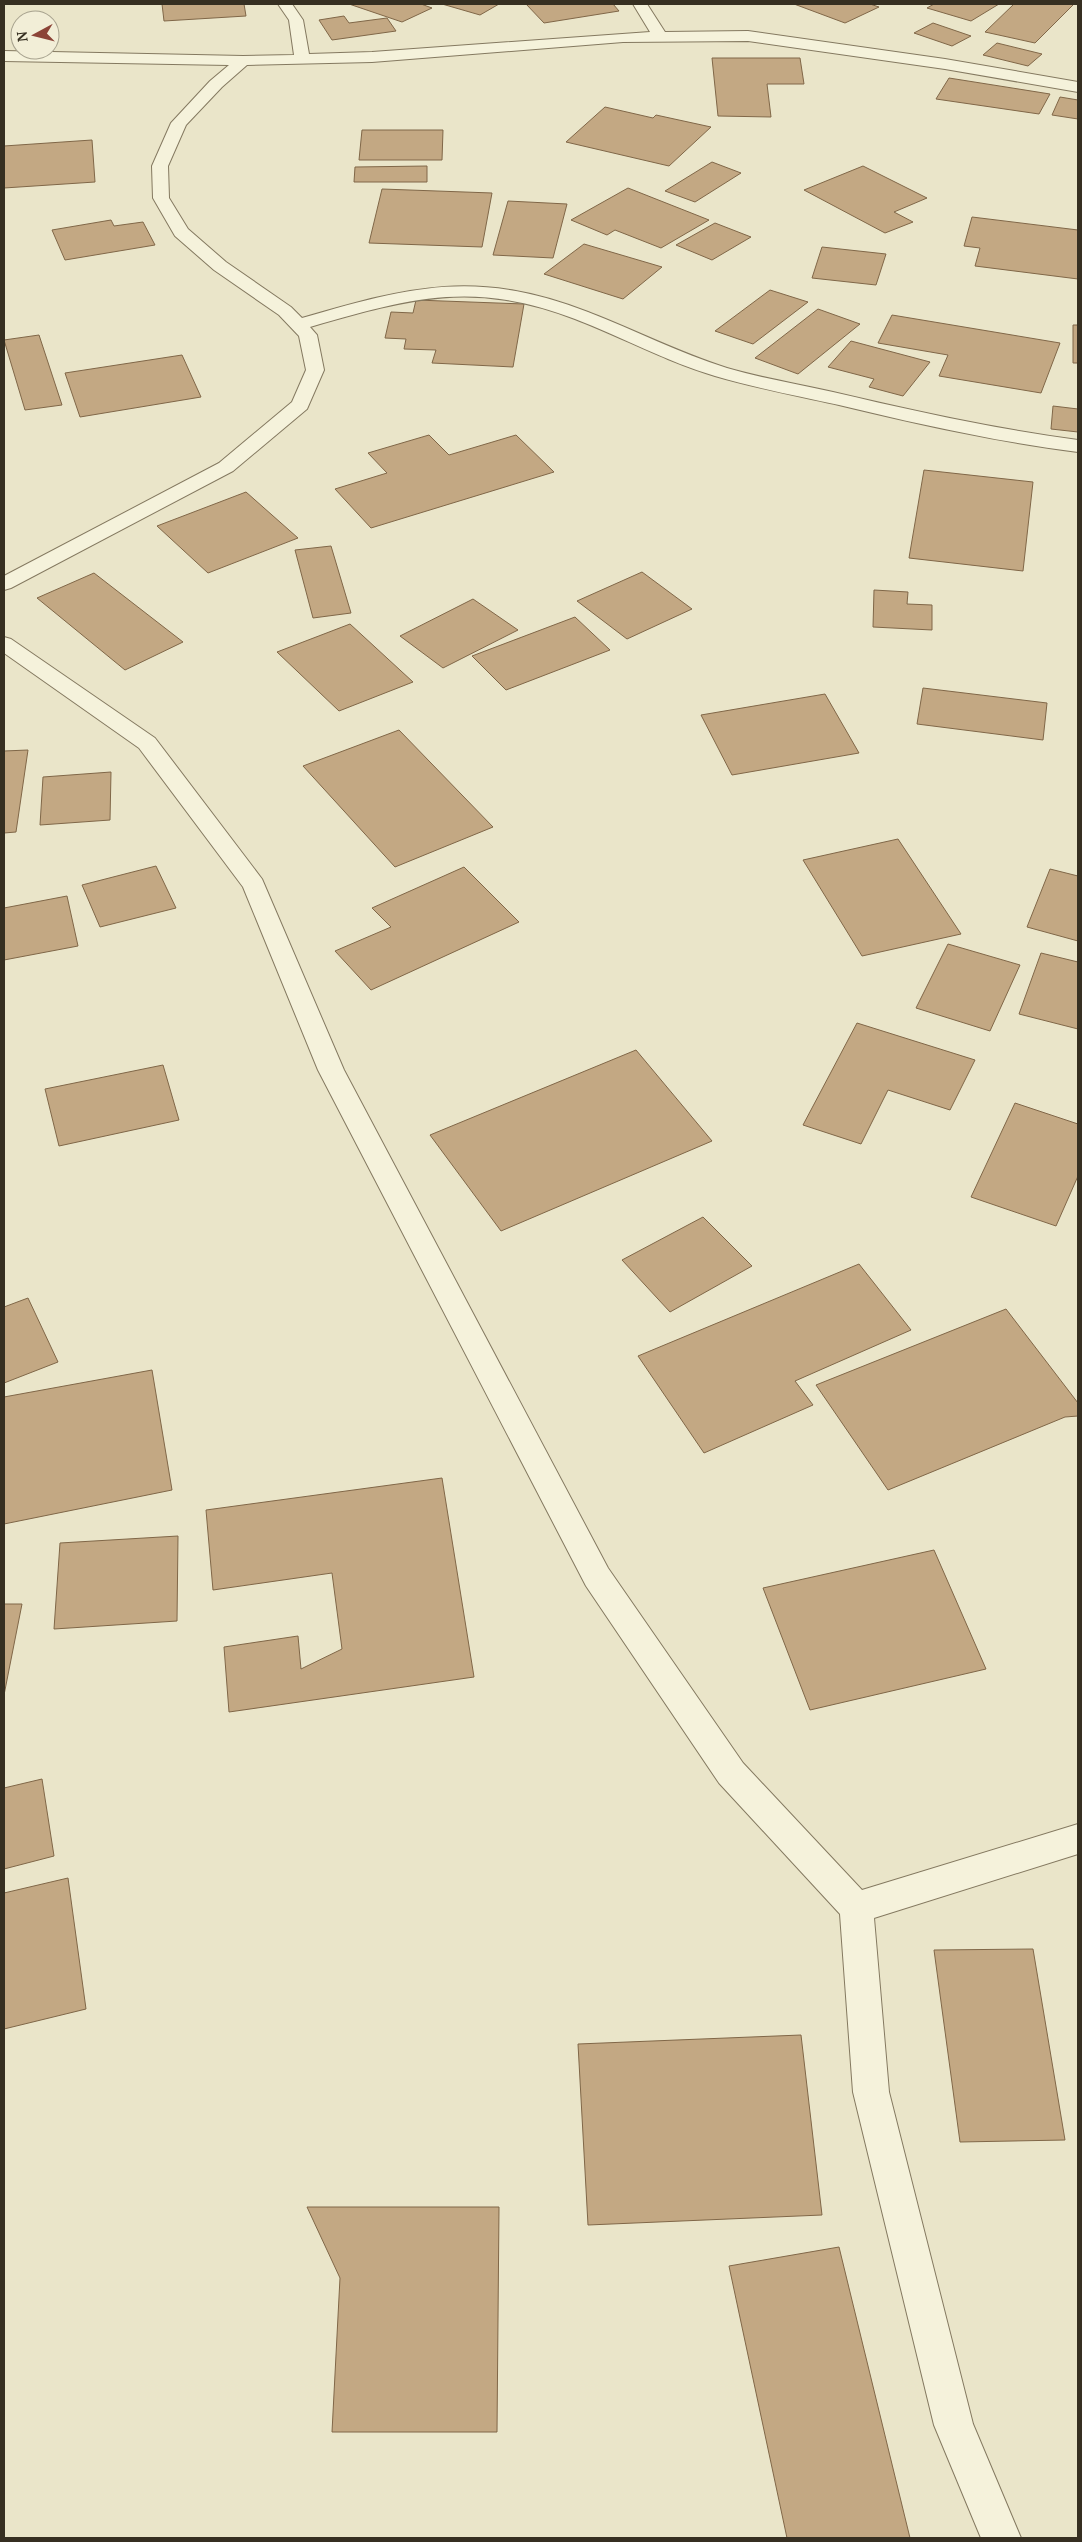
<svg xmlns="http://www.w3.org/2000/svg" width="1082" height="2542" viewBox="0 0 1082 2542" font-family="'PT Serif',serif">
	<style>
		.building { fill: #c3a883; stroke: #806748 }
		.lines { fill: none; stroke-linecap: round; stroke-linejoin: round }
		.street-casing { stroke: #847960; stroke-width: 2 }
		.street { fill: #f5f2db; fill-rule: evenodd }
	</style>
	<rect width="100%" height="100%" fill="#eae5c9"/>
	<path class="building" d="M162 4H244L246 16 164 21Z
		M349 4H421L432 8 402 22Z
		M442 4H499L480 15Z
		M526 4H613L619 11 544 23Z
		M794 4H870L879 7 845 23Z
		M934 4H999L971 21 927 8Z
		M1014 4H1074L1035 43 985 32Z
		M344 16 349 23 387 18 396 31 332 40 319 20Z
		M933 23 971 36 952 46 914 33Z
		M997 43 1042 54 1028 66 983 55Z
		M712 58H800L804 84H767L771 117 718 116Z
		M949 78 1050 94 1039 114 936 99Z
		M1060 97 1078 100V119L1052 115Z
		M605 107 653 118 656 115 711 127 669 166 566 142Z
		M362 130H443L442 160H359Z
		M92 140 95 182 4 188V146Z
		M712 162 741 173 695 202 665 191Z
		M427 166V182H354L355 167Z
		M863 166 927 198 894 212 913 222 885 233 804 190Z
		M628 188 709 220 661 248 615 230 607 235 571 220Z
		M382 189 492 193 482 247 369 243Z
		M508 201 567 204 553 258 493 255Z
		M972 217 1078 230V279L975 266 980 248 964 246Z
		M111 220 114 226 143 222 155 245 65 260 52 230Z
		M715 223 751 237 712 260 676 245Z
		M584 244 662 267 623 299 544 274Z
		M822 247 886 254 876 285 812 278Z
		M770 290 808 302 753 344 715 331Z
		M416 300 524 304 513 367 432 363 436 350 404 349 406 339 385 338 391 312 413 313Z
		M818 309 860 324 798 374 755 358Z
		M892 315 1060 343 1041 393 939 376 948 355 878 343Z
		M1073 325H1078V363H1073Z
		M39 335 62 405 25 410 4 340Z
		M851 341 930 362 903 396 869 387 874 379 828 367Z
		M182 355 201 397 80 417 65 373Z
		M1053 406 1078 409V432L1051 429Z
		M429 435 449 455 516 435 554 472 371 528 335 489 387 473 368 453Z
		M924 470 1033 482 1023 571 909 558Z
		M246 492 298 538 208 573 157 526Z
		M331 546 351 613 313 618 295 550Z
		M642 572 692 609 627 639 577 601Z
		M94 573 183 642 125 670 37 598Z
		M874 590 908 592 907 604 932 605V630L873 627Z
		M473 599 518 630 443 668 400 636Z
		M575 617 610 650 506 690 472 656Z
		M350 624 413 682 339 711 277 652Z
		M923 688 1047 703 1043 740 917 724Z
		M825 694 859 753 732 775 701 715Z
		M399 730 493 827 395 867 303 766Z
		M28 750 16 832 4 833V751Z
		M111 772 110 820 40 825 43 777Z
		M898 839 961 934 862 956 803 860Z
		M156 866 176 908 100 927 82 885Z
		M464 867 519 922 371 990 335 951 391 927 372 908Z
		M1050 869 1078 876V941L1027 927Z
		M67 896 78 946 4 960V908Z
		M948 944 1020 965 990 1031 916 1008Z
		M1041 953 1078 962V1029L1019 1014Z
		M857 1023 975 1060 950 1110 888 1090 861 1144 803 1125Z
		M636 1050 712 1141 501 1231 430 1135Z
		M163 1065 179 1120 59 1146 45 1089Z
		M1015 1103 1078 1124V1176L1056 1226 971 1197Z
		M703 1217 752 1266 670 1312 622 1260Z
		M859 1264 911 1330 795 1381 813 1405 704 1453 638 1356Z
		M28 1298 58 1362 4 1383V1307Z
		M1006 1309 1078 1403V1416L1065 1417 888 1490 816 1385Z
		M152 1370 172 1490 4 1524V1397Z
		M442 1478 474 1677 229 1712 224 1647 298 1636 301 1669 342 1649 332 1573 213 1590 206 1510Z
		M178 1536 177 1621 54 1629 60 1543Z
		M934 1550 986 1669 810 1710 763 1588Z
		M4 1604H22L4 1695Z
		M42 1779 54 1856 4 1869V1788Z
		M68 1878 86 2009 4 2029V1893Z
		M1033 1949 1065 2140 960 2142 934 1950Z
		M801 2035 822 2215 588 2225 578 2044Z
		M307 2207H499L497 2432H332L340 2278Z
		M839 2247 910 2538H787L729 2266Z"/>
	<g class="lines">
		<defs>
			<path id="street" d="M278 4H292L303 20 309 54 372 52 650 32 633 4H647L665 32 748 31 945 59 1078 82V92L945 69 748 41 623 42 372 62 247 65 222 87 186 125 168 166 169 198 188 229 226 262 291 307 302 318C412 286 477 269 588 312 635 330 679 353 727 368 761 378 798 384 833 392 914 411 995 429 1078 440V452C998 442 918 424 839 405 798 396 756 388 715 376 667 362 622 337 575 319 473 280 411 298 310 327L317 335 324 370 307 409 233 471 11 588 4 590V576L219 463 292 402 306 370 299 336 279 315 214 270 175 236 153 198 152 166 171 123 210 81 229 65 4 61V51L243 56 294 55 289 20Z
				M4 637 11 639 155 738 262 879 344 1070 608 1568 743 1763 862 1890 1078 1824V1854L874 1918 889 2092 973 2424 1021 2538H981L934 2425 853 2092 840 1914 719 1783 586 1586 318 1070 243 887 139 748 4 653Z"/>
		</defs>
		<use href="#street" class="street-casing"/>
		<use href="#street" class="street"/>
	</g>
	<rect width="1082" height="2542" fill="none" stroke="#362f21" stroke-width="10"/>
	<g transform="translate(35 35) rotate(263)"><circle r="24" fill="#f2eed7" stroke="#a7a28e"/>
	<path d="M0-4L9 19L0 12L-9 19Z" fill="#8c4437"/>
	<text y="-8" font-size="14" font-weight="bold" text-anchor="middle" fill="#362f21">N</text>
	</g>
</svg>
